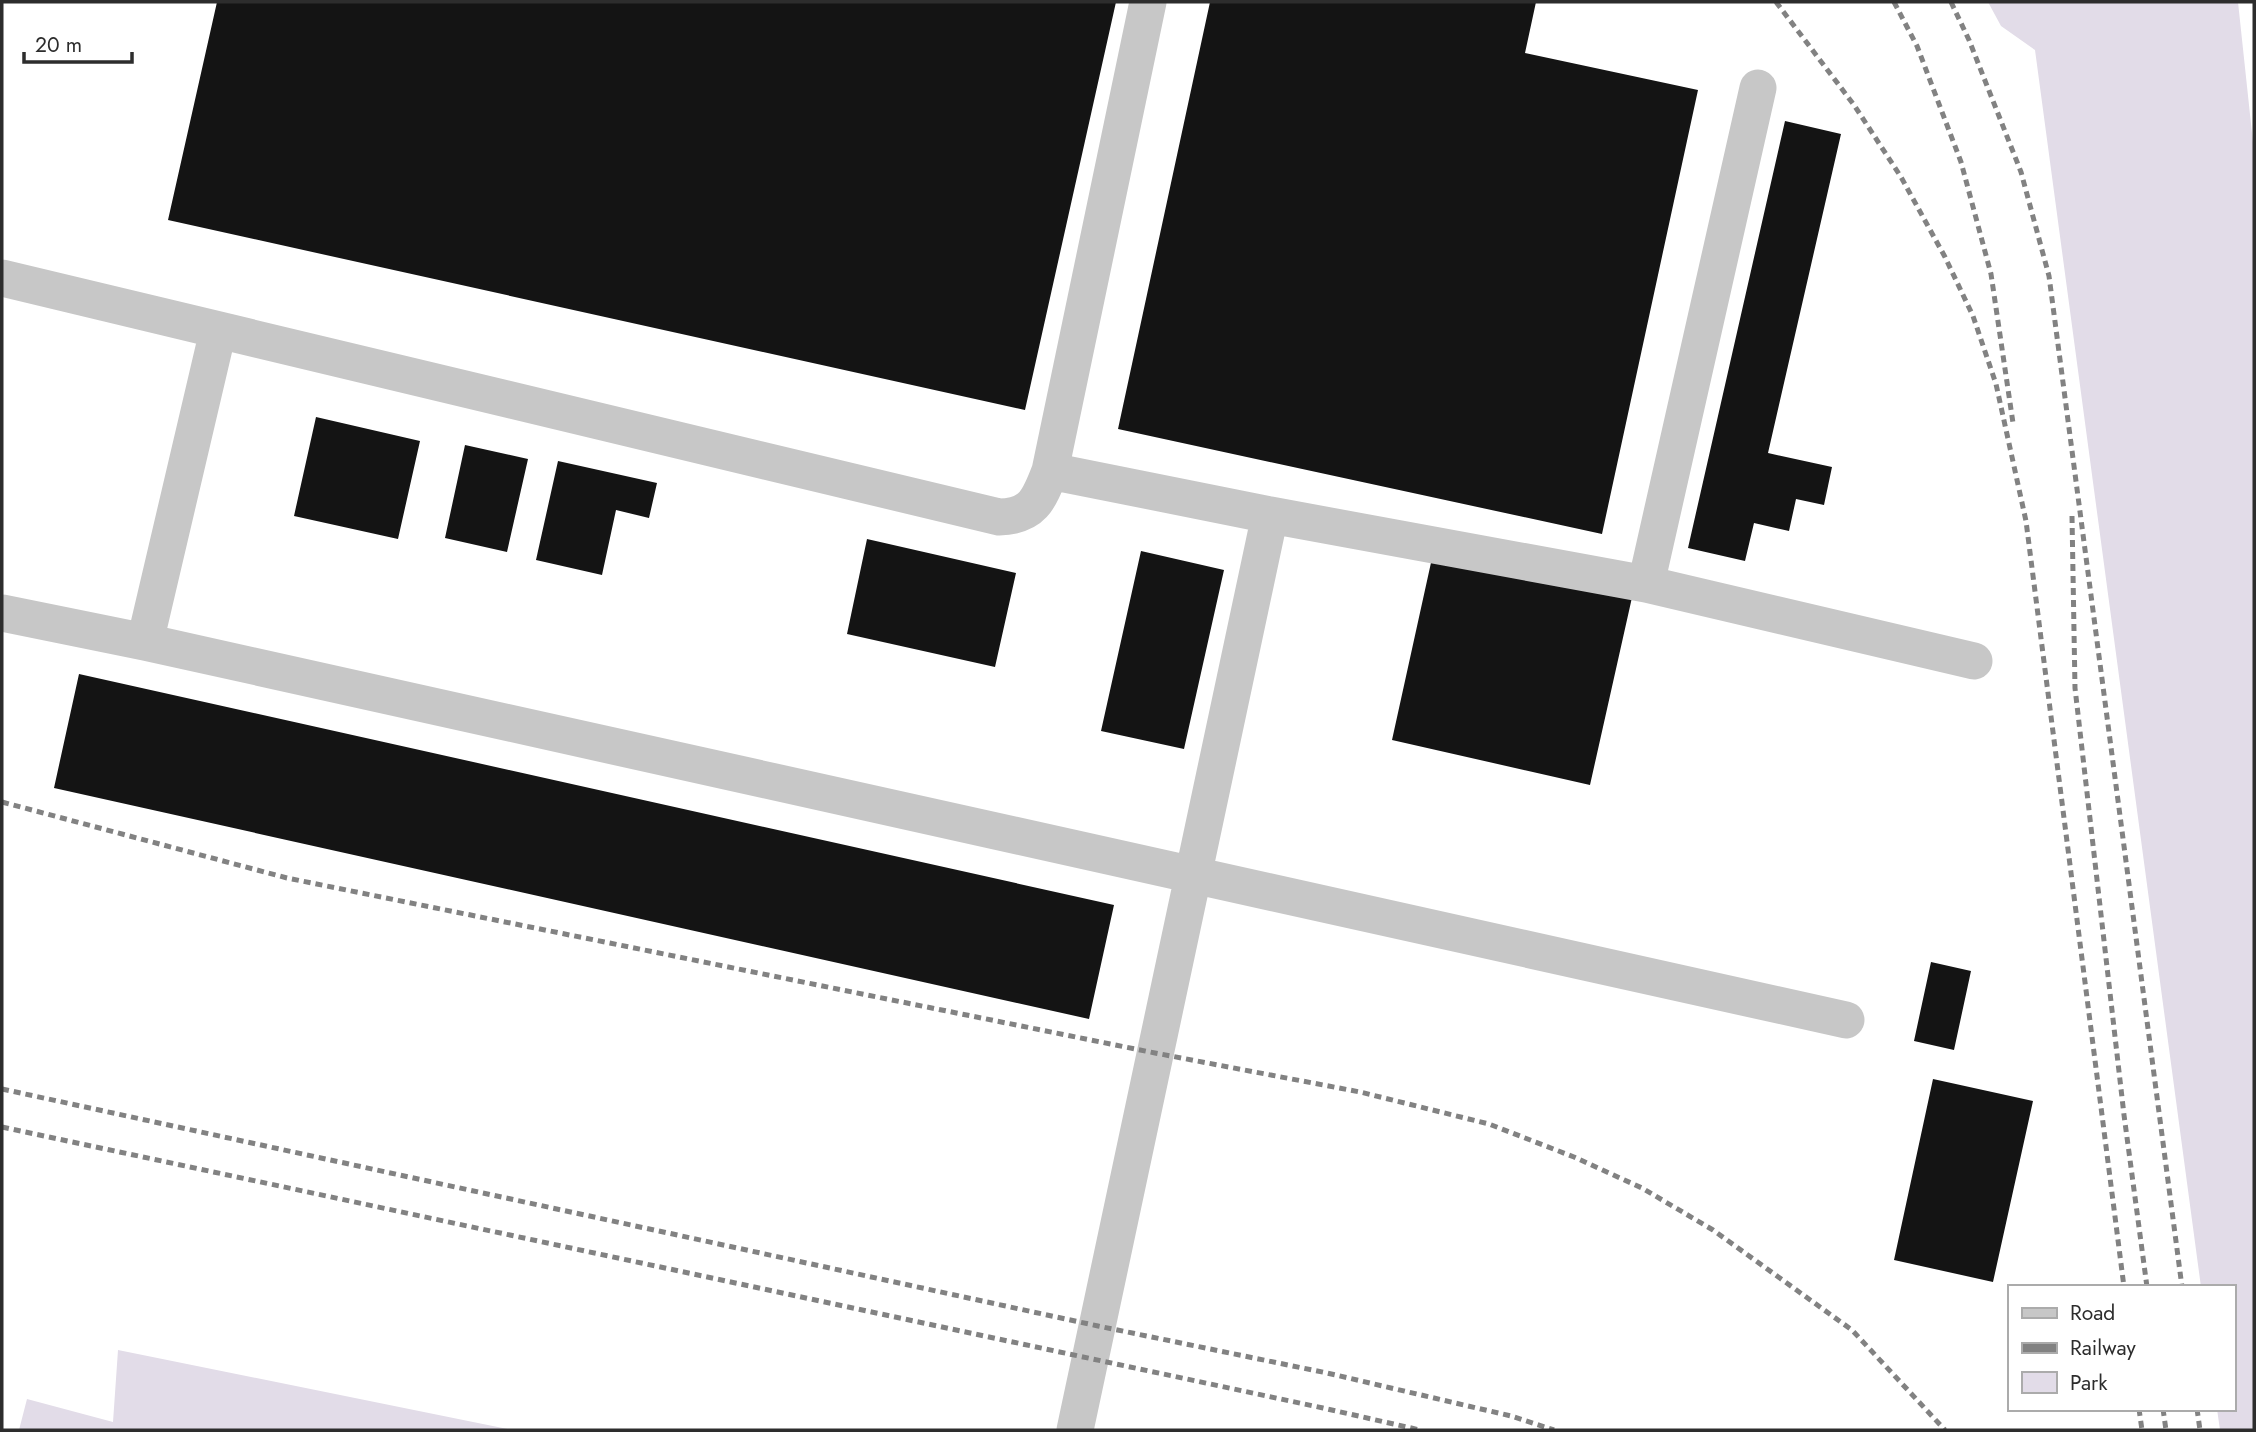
<svg xmlns="http://www.w3.org/2000/svg" width="2256" height="1432" viewBox="0 0 2256 1432" font-family="Jost,sans-serif">
	<style>
		.green { fill: #e2dce8 }
		.building { fill: #141414 }
		.lines { fill: none; stroke-linecap: round; stroke-linejoin: round }
		.minor { stroke: #c7c7c7; stroke-width: 37 }
		.rail { stroke: #828282; stroke-width: 5; stroke-dasharray: 7 5; stroke-linecap: butt }
	</style>
	<rect width="100%" height="100%" fill="#fff"/>
	<path class="green" d="M1988 2H2238L2254 152V1430H2220L2217 1409H2233V1287H2201L2035 50 2001 26Z
		M118 1350 513 1430H19L27 1399 113 1422Z"/>
	<path class="building" d="M217 2H1116L1025 410 168 220Z
		M1210 2H1536L1525 53 1698 90 1602 534 1118 429Z
		M1785 121 1841 134 1768 453 1832 467 1824 505 1796 499 1789 531 1754 523 1745 561 1688 548Z
		M316 417 420 441 398 539 294 516Z
		M465 445 528 459 507 552 445 538Z
		M558 461 657 483 649 518 616 510 602 575 536 560Z
		M867 539 1016 573 995 667 847 634Z
		M1434 549 1633 593 1590 785 1392 740Z
		M1141 551 1224 570 1184 749 1101 731Z
		M79 674 1114 905 1089 1019 54 788Z
		M1931 962 1971 971 1954 1050 1914 1041Z
		M1933 1079 2033 1101 1993 1282 1894 1260Z"/>
	<g class="lines">
		<path class="minor" d="M2 278 999 517C1033 516 1039 500 1050 471L1148 2
			M1050 471 1270 515 1646 584 1974 661
			M1646 584 1758 88
			M2 613 145 642 1846 1020
			M145 642 218 331
			M1075 1430 1270 515"/>
		<path class="rail" d="M1776 2 1854 105 1901 177 1945 257 1973 316 1996 384 2026 521 2124 1287
			M1894 2 1917 46 1961 162 1991 274 2013 423
			M1951 2 1969 40 2021 172 2049 276 2182 1287
			M2072 516 2075 688 2124 1115 2147 1287
			M2 802 287 878 1155 1053 1360 1092 1489 1124 1574 1157 1642 1188 1713 1230 1852 1330 1945 1430
			M2 1089 1098 1326 1327 1373 1511 1416 1554 1430
			M2 1127 1323 1408 1420 1430
			M2139 1409 2142 1430
			M2163 1409 2166 1430
			M2197 1409 2200 1430"/>
	</g>
	<rect width="2256" height="1432" fill="none" stroke="#2d2d2d" stroke-width="7"/>
	<rect x="2008" y="1285" width="228" height="126" fill="#ffffff" stroke="#ababab" stroke-width="2"/>
	<rect x="2022" y="1308" width="35" height="10" fill="#c7c7c7" stroke="#ababab" stroke-width="2"/>
	<text x="2070" y="1320" font-size="21" fill="#2d2d2d">Road</text>
	<rect x="2022" y="1343" width="35" height="10" fill="#828282" stroke="#ababab" stroke-width="2"/>
	<text x="2070" y="1355" font-size="21" fill="#2d2d2d">Railway</text>
	<rect x="2022" y="1372" width="35" height="21" fill="#e2dce8" stroke="#ababab" stroke-width="2"/>
	<text x="2070" y="1390" font-size="21" fill="#2d2d2d">Park</text>
	<path d="M24 52v10h108v-10" fill="none" stroke="#2d2d2d" stroke-width="3.5"/>
	<text x="35" y="52" font-size="21" fill="#2d2d2d" stroke="#ffffff" stroke-width="5" paint-order="stroke">20 m</text>
</svg>
